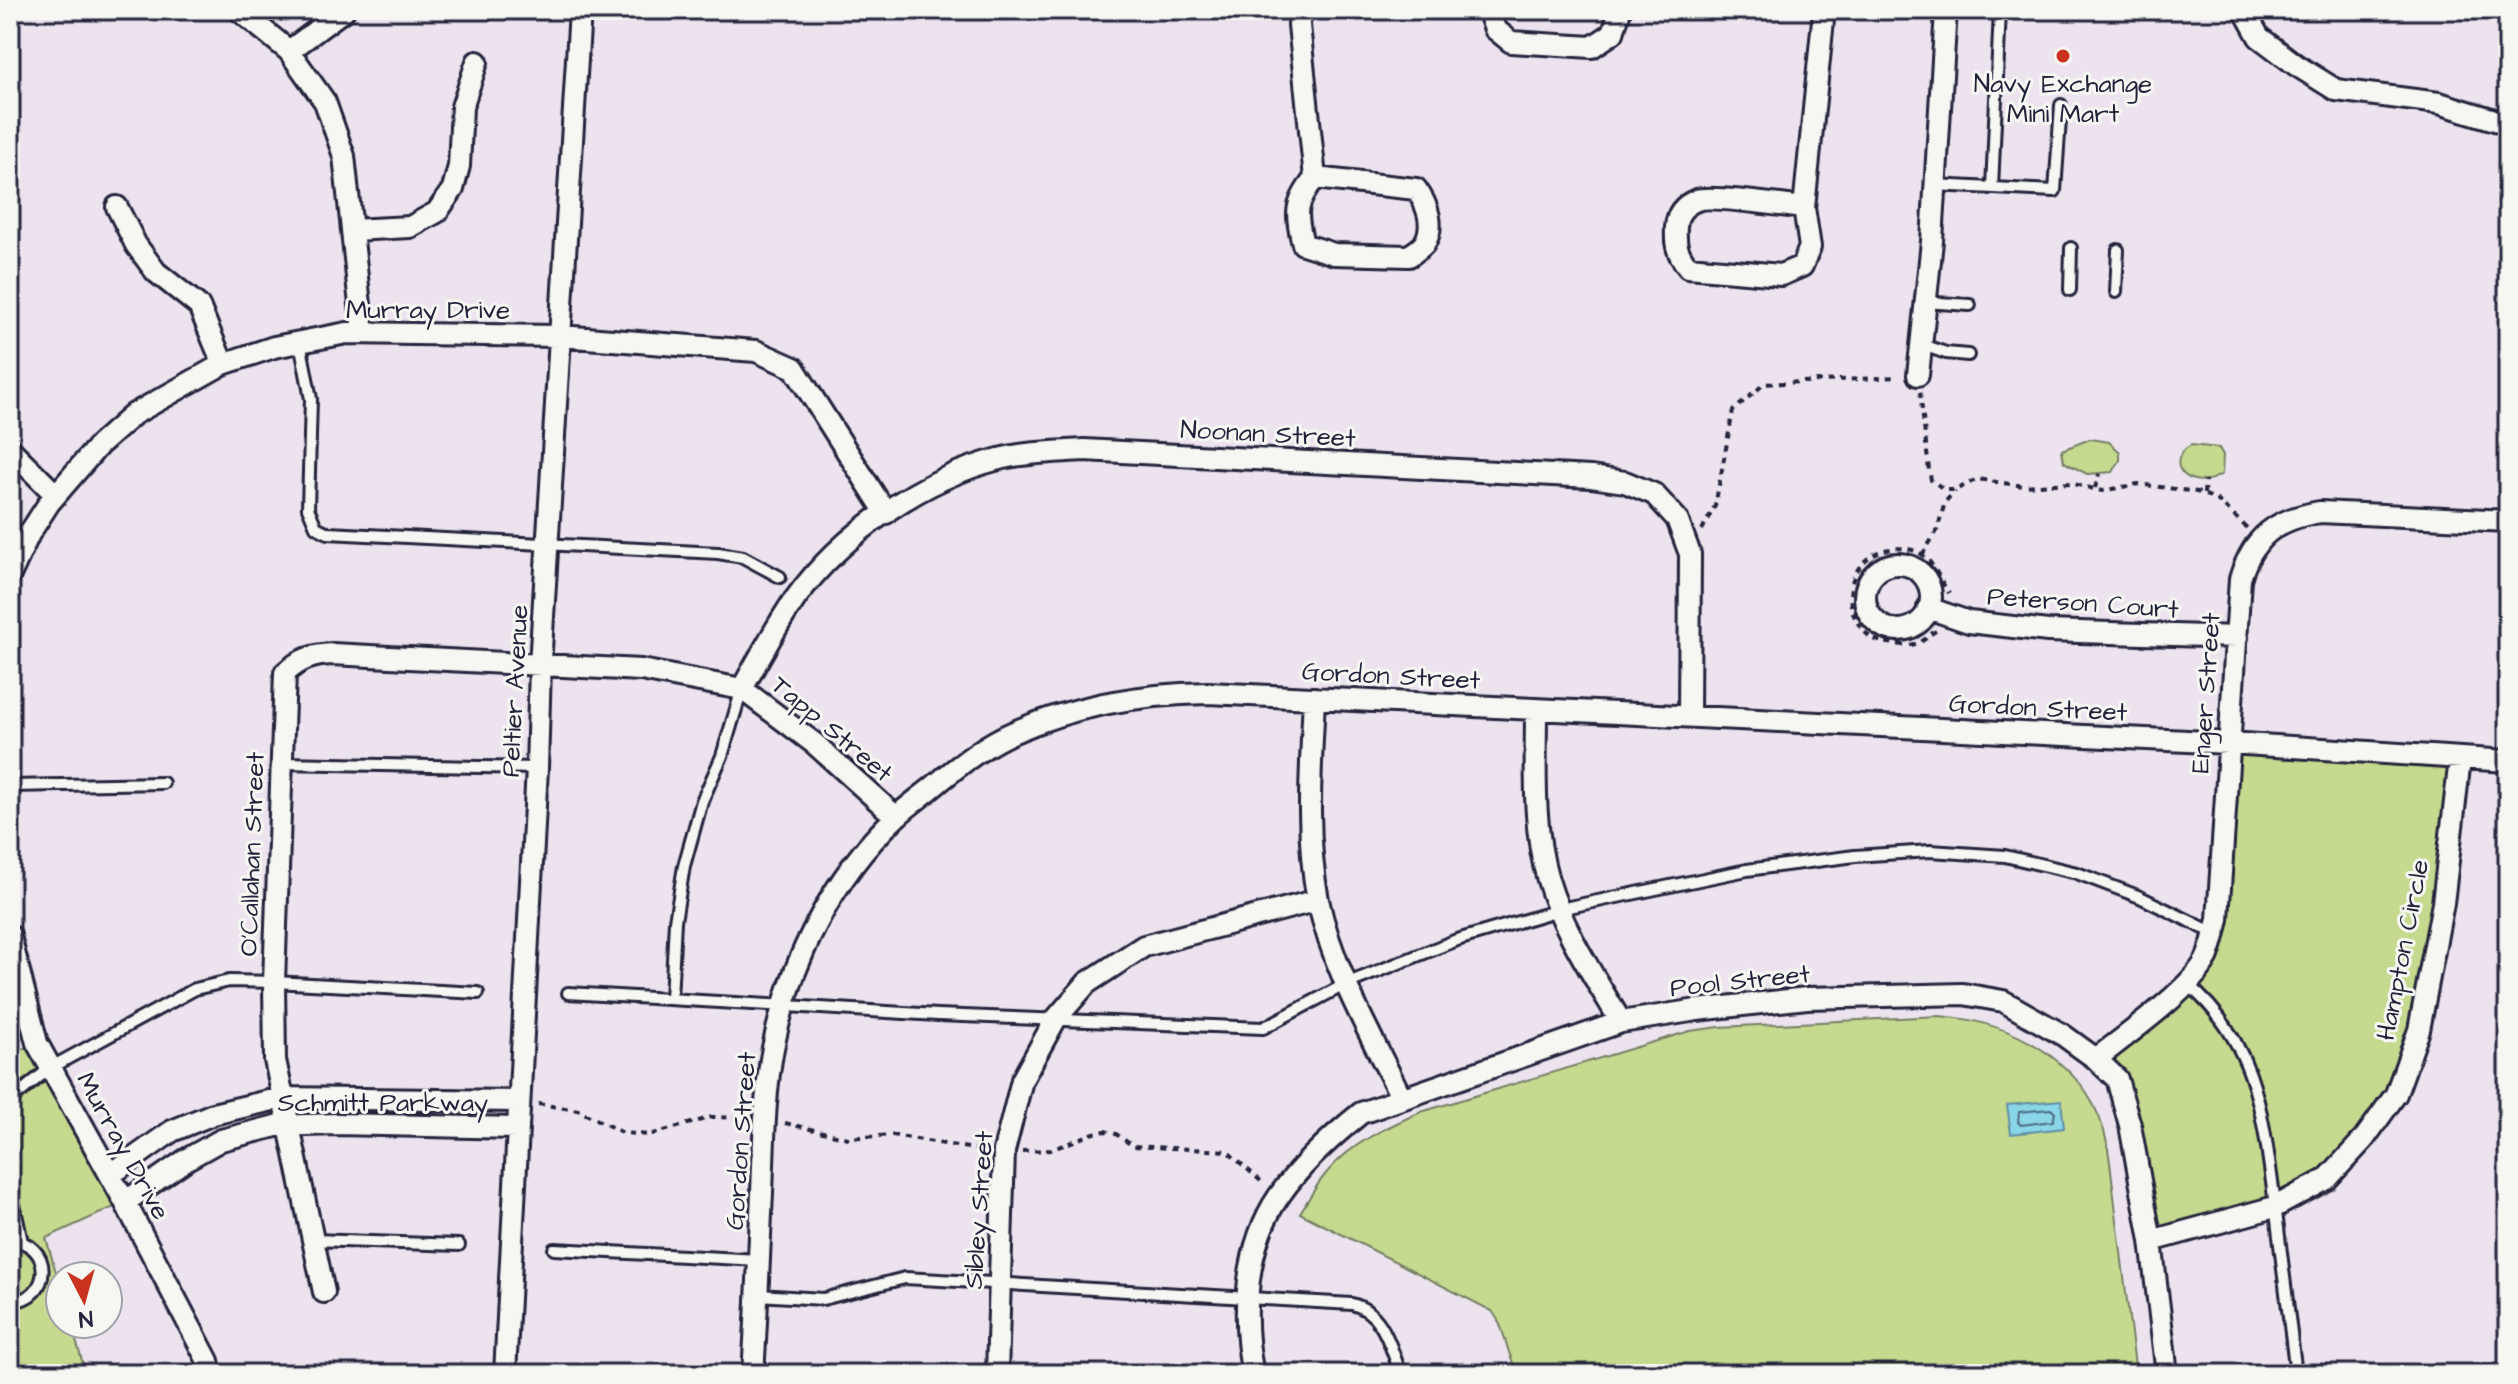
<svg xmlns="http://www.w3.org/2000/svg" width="2518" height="1384" viewBox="0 0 2518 1384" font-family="'Architects Daughter',sans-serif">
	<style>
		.green { fill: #c5da8f; stroke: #747e65; stroke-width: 2 }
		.water { fill: #8ad6e9; stroke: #608ea3; stroke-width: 2 }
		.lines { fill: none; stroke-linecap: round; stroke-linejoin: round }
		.shore { stroke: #4c6a81; stroke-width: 2 }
		.service-casing { stroke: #22223b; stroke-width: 16 }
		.minor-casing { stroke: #22223b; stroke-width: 26 }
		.path { stroke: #22223b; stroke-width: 4; stroke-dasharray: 6 6; stroke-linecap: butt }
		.service { stroke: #f6f6f2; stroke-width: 10 }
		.minor { stroke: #f6f6f2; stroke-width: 20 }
		.poi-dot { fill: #c8321e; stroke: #f6f6f2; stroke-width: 3 }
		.labels { text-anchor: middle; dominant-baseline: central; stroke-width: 6; stroke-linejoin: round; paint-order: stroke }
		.poi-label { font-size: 26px; fill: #22223b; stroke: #f6f6f2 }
		.street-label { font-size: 26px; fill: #22223b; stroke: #f6f6f2 }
	</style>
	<rect width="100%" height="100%" fill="#ece3ee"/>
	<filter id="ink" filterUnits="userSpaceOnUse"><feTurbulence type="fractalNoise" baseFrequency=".0125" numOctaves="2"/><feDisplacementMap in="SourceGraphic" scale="16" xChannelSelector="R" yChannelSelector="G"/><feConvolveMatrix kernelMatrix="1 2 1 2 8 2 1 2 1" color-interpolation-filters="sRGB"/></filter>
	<g filter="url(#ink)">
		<path class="green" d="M2090 439 2109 442 2120 452V460L2113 472 2087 474 2064 462 2062 450Z
			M2191 445 2219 448 2223 455 2222 474C2190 495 2161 462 2191 445Z
			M2229 743 2460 759 2443 903 2396 1094 2327 1179 2151 1241 2130 1125 2096 1059 2205 962Z
			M1939 1016C2014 1021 2091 1064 2107 1143 2112 1171 2114 1200 2118 1228 2124 1277 2130 1325 2136 1374H1519C1505 1354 1507 1330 1492 1311L1300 1213C1309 1199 1317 1183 1329 1170 1352 1143 1389 1126 1421 1112L1690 1031 1719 1027Z
			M37 1043 125 1202 46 1238 60 1286V1324H71L86 1374H10V1054Z"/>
		<path class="water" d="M2061 1100 2064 1128 2011 1134 2007 1105Z"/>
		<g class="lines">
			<path class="shore" d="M2051 1109 2055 1113 2053 1121 2021 1125 2018 1122 2019 1112Z"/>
			<defs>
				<path id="service" d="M1934 185 2055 191 2061 105
					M1992 188 2000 10
					M2070 290 2071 248
					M2116 292 2118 250
					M1924 302 1970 305
					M300 342 311 399 308 508 316 527 328 533 718 553 743 557 780 577
					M1920 344 1946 353 1968 355
					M281 763 537 768
					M10 786 163 783
					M2186 983C2258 1042 2263 1118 2275 1204 2282 1260 2289 1317 2296 1374
					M568 993 938 1015 1263 1028 1346 984 1457 940 1569 907 1747 870 1855 856 1930 851 2005 856 2077 873 2140 897 2214 933
					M671 999 675 921 684 866 702 801 722 756 742 689
					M10 1083 16 1096
					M10 1105 16 1096 50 1068 195 989 229 981 274 982 478 993
					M10 1186 22 1242
					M10 1240C53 1242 54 1299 10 1302
					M313 1240 459 1245
					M554 1249 759 1260
					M758 1295 823 1299 905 1278 1352 1304C1384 1312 1390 1347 1401 1374"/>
				<path id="minor" d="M239 10 289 51 325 102 344 156 363 333
					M1300 10 1299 25 1315 178C1295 203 1295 213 1303 244L1334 254 1409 256C1413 253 1421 248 1424 244 1436 226 1427 204 1416 189L1315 178
					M1488 10 1495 29 1511 42 1592 47 1613 33 1620 10
					M2244 10 2259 37 2296 65 2336 90 2439 103 2508 124
					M289 51 344 10
					M117 207 136 245 156 272 199 306 223 364
					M1804 208C1787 206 1709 195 1697 200 1684 205 1677 213 1676 227 1675 245 1677 253 1688 267L1781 275 1802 266 1810 247 1804 208 1824 10
					M352 230 410 227 437 212 453 189 459 166 462 107 477 62
					M1918 375 1932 241 1946 10
					M10 449 56 495
					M1865 597a33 33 0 1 1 66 0a33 33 0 1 1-66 0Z
					M10 575 29 534 49 503 99 445 134 414 223 364 274 347 347 333 560 336 756 351 794 368 886 513
					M1928 608 1969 622 2048 631 2237 637
					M742 689C759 658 775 628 795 599 842 534 921 479 999 459 1026 452 1056 452 1084 450L1591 477 1625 482 1654 494 1677 519 1690 554 1689 717
					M1314 698C1311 765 1305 833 1318 900 1333 970 1370 1033 1401 1097
					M1536 709C1536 765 1532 827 1548 880 1563 931 1594 976 1621 1022
					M10 936 37 1043 125 1202 208 1361 211 1374
					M2096 1059C2125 1036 2190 990 2206 960 2212 948 2215 932 2218 919L2240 579C2253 536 2276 519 2320 512L2508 521
					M110 1175 172 1131 213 1114 281 1098 518 1101
					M125 1202 187 1159 221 1140 276 1126 337 1124 516 1128
					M2151 1241 2275 1207 2327 1179 2364 1139 2396 1094 2419 1030 2443 903 2460 759
					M324 1292 275 1060 274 982 285 673C300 659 313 655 332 654L641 670 742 689 815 744 896 817
					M505 1374 537 768 540 666 580 10
					M753 1374C757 1314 759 1253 762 1193 764 1145 764 1095 773 1048 790 963 832 877 896 817 910 804 925 794 939 782 962 763 986 744 1014 732 1076 705 1141 694 1208 693L2229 743 2508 761
					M997 1374 1004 1151 1022 1080 1055 1020 1087 983 1144 946 1318 900
					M1253 1374C1241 1317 1245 1245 1279 1196 1301 1164 1331 1137 1361 1113L1621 1022 1697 1010 1807 998 1963 994 2003 1001 2063 1035 2096 1059 2117 1079 2130 1125 2151 1241 2167 1374"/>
			</defs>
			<use href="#service" class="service-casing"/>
			<use href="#minor" class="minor-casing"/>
			<path class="path" d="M1920 392 1929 470 1931 480 1945 490H1956L1977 479 2024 486 2070 483 2102 491 2138 484 2197 492 2216 499 2247 528
				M2095 488 2099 474
				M2204 494 2205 480
				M1702 530 1715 506 1733 411 1764 384 1898 377
				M1922 555 1937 531 1945 502 1955 491
				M1936 631C1928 635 1924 642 1915 644 1909 646 1903 645 1897 644 1888 643 1875 642 1868 635 1837 608 1848 555 1890 549 1902 547 1915 548 1925 557 1935 566 1941 582 1949 593
				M538 1104 578 1110 623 1133 650 1135 712 1117 745 1118
				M785 1123 848 1138 893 1135 985 1151
				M1022 1151 1051 1150 1094 1133 1105 1131 1116 1134 1133 1146 1227 1151 1264 1184"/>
			<use href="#service" class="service"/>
			<use href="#minor" class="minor"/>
		</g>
	</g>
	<circle class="poi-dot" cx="2063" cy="56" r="8"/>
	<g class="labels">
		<g class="poi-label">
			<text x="2063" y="84">Navy Exchange<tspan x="2063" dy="30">Mini Mart</tspan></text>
		</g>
		<g class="street-label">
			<text x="428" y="310">Murray Drive</text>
			<text transform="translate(1268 434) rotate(3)">Noonan Street</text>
			<text transform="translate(2083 603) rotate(4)">Peterson Court</text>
			<text transform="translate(1391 676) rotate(3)">Gordon Street</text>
			<text transform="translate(515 691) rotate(-87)">Peltier Avenue</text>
			<text transform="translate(2206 693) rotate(-86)">Enger Street</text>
			<text transform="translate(2038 708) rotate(3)">Gordon Street</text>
			<text transform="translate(832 729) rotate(40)">Tapp Street</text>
			<text transform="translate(252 854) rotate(-88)">O’Callahan Street</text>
			<text transform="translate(2403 950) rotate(-79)">Hampton Circle</text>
			<text transform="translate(1740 981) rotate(-6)">Pool Street</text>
			<text x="383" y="1103">Schmitt Parkway</text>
			<text transform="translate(741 1141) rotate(-86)">Gordon Street</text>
			<text transform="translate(123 1146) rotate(61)">Murray Drive</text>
			<text transform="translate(979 1210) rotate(-86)">Sibley Street</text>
		</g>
	</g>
	<rect width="2518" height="1384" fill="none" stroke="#f6f6f2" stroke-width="40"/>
	<rect x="20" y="20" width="2478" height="1344" fill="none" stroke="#22223b" stroke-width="3" filter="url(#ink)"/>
	<g transform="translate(84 1300) rotate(174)"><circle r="38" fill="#f6f6f2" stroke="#a1a1a9" stroke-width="2"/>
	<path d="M0-6L14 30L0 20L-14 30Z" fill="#c8321e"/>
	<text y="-12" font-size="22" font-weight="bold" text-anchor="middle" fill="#22223b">N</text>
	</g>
</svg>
